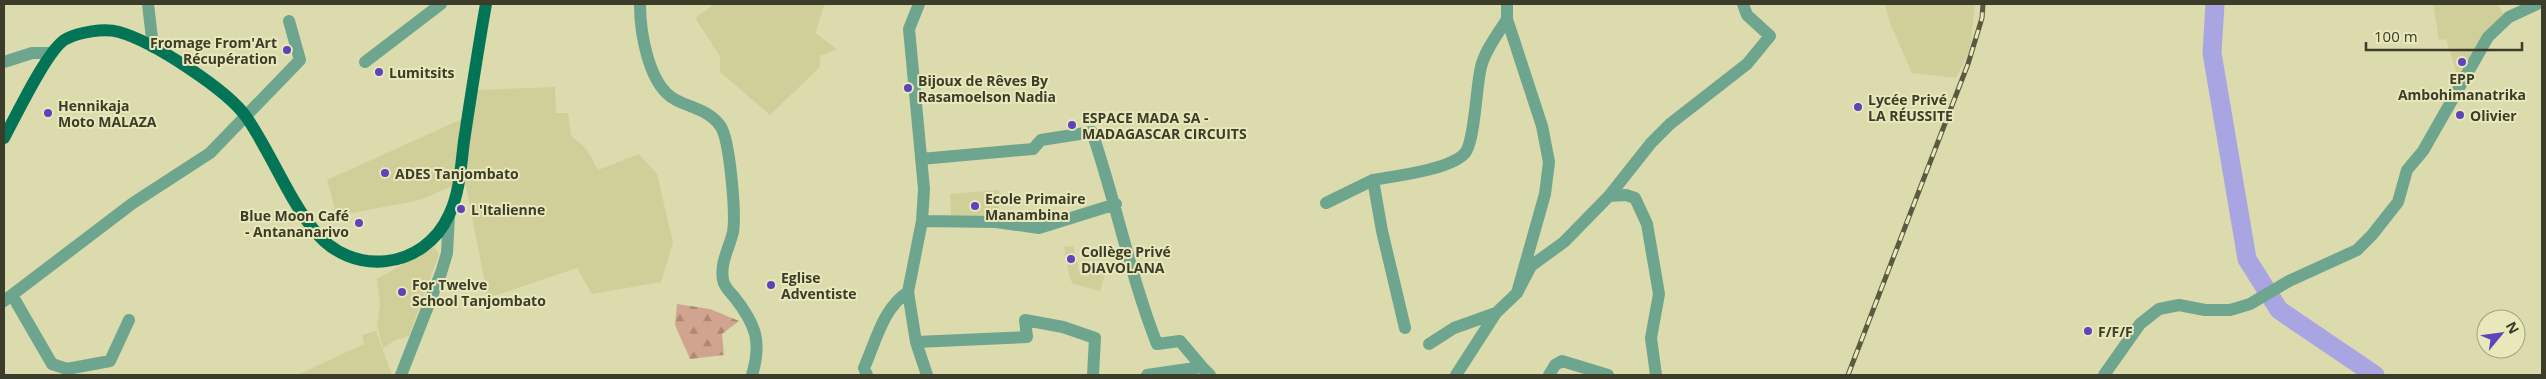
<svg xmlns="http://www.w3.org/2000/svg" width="2546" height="379" viewBox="0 0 2546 379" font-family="'Open Sans',sans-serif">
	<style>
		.built { fill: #d0cf9a }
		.forest { fill: url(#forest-firs) }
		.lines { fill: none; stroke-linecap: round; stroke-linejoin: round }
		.river { stroke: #a9a4e2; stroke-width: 19 }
		.minor { stroke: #6ea58f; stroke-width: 12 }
		.major { stroke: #047457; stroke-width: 12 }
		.rail-casing { stroke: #5a5a42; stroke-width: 5 }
		.rail { stroke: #e8e8ba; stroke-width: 3; stroke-dasharray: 9; stroke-linecap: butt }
		.poi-dot { fill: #5d43bc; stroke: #e8e8ba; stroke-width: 2 }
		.labels { text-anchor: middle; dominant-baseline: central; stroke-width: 4; stroke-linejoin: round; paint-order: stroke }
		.poi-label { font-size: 14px; font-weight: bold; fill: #3c3c2a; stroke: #e8e8ba; text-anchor: start }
	</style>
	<defs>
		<pattern id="forest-firs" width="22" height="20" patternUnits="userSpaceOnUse" patternTransform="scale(1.25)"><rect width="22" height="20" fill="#d1a48f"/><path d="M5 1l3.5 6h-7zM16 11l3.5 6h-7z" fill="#ab8775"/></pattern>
	</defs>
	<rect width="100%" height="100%" fill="#dbdbad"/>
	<path class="built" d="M715 4H825L815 33 837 49 820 56V67L770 115 720 72V56L695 18Z
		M1885 4H1975L1970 50 1956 78 1912 73 1890 23Z
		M2433 4H2498L2504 15 2460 84 2446 39 2439 40Z
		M555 87 556 113H568L571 135 587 150 598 170 639 154 657 174 673 243 661 282 592 294 577 268 488 298 465 181 420 200 337 216 327 180 473 114 477 90Z
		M999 190V220L951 217 950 194Z
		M1073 246 1080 274 1088 277 1089 271 1099 272 1105 275 1100 291 1073 284 1070 279 1064 247Z
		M434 247 439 254 409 336 396 340 383 348 377 326 380 305 377 279Z
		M376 331 392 375H297L364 344 362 335Z"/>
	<path class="forest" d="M677 304 710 309 739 321 722 334 724 355 690 359 675 325Z"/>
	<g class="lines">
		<path class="river" d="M2215 4 2212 53 2247 259 2279 310 2375 375"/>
		<path class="minor" d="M148 4 153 47
			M640 4C640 31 648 86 676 100 692 108 711 111 721 127 730 142 736 214 733 232 729 249 720 262 723 280 724 287 731 293 735 298 756 325 762 342 752 375
			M919 4 909 29 924 189 922 221 908 292 916 342 927 375
			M4 62 32 53H51
			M365 62 441 4
			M921 159 1033 149 1041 140 1092 132C1116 202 1130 275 1157 344L1180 341 1202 367
			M1373 180C1395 176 1450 170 1465 153 1475 141 1476 86 1481 67 1485 50 1498 34 1507 19
			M1609 196 1626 195 1635 198 1647 224 1659 294 1651 338 1656 375
			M1326 203 1373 180 1382 231 1405 328
			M922 221 996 222 1039 228 1116 204
			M1517 293 1531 266 1564 242 1609 196 1651 143 1670 124 1747 64 1770 36 1747 15 1743 4
			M12 295 52 364 67 369 110 361 129 320
			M4 301 133 203 210 153 300 60 289 21
			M916 342 1027 337 1025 320 1063 327 1095 338 1093 375
			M1429 344 1454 328 1496 313
			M401 375 441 273 447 253 449 216
			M867 375 864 368C876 341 883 308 908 292
			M1147 375 1202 367 1210 375
			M1456 375 1496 313 1517 293 1545 194 1549 162 1542 126 1507 19V4
			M1549 375 1555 365 1562 361 1608 375
			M2104 375 2140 324 2159 309 2179 305 2205 310H2230L2250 304 2289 281 2357 250 2372 235 2398 202 2407 170 2423 151 2488 37 2509 17 2537 4"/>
		<path class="major" d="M4 138C15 118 48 48 66 39 79 32 104 28 119 32 152 41 228 90 247 118 271 153 288 198 314 230 351 278 424 270 449 215 460 193 461 164 464 141 471 95 478 49 486 4"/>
		<defs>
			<path id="rail" d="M1848 375 1968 64 1982 18 1983 4"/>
		</defs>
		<use href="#rail" class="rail-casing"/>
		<use href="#rail" class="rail"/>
	</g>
	<g class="poi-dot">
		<circle cx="287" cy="50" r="5"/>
		<circle cx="2462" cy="62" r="5"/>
		<circle cx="379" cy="72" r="5"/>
		<circle cx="908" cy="88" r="5"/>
		<circle cx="1858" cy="107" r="5"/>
		<circle cx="48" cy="113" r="5"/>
		<circle cx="2460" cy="115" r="5"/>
		<circle cx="1072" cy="125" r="5"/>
		<circle cx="385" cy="173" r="5"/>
		<circle cx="975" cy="206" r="5"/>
		<circle cx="461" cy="209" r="5"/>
		<circle cx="359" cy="223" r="5"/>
		<circle cx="1071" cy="259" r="5"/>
		<circle cx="771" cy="285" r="5"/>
		<circle cx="402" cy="292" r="5"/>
		<circle cx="2088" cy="331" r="5"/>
	</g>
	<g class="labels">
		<g class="poi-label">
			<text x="277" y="42" text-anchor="end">Fromage From'Art<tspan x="277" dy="16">Récupération</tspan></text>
			<text x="389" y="72">Lumitsits</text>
			<text x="2462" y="78" text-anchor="middle">EPP<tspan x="2462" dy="16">Ambohimanatrika</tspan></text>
			<text x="918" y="80">Bijoux de Rêves By<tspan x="918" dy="16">Rasamoelson Nadia</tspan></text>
			<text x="1868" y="99">Lycée Privé<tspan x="1868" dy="16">LA RÉUSSITE</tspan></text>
			<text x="58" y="105">Hennikaja<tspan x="58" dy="16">Moto MALAZA</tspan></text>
			<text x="2470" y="115">Olivier</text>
			<text x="1082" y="117">ESPACE MADA SA -<tspan x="1082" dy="16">MADAGASCAR CIRCUITS</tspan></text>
			<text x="395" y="173">ADES Tanjombato</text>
			<text x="985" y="198">Ecole Primaire<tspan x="985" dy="16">Manambina</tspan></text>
			<text x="471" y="209">L'Italienne</text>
			<text x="349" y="215" text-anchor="end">Blue Moon Café<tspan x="349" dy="16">- Antananarivo</tspan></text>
			<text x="1081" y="251">Collège Privé<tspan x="1081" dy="16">DIAVOLANA</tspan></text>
			<text x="781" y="277">Eglise<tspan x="781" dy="16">Adventiste</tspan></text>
			<text x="412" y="284">For Twelve<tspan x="412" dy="16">School Tanjombato</tspan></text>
			<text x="2098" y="331">F/F/F</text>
		</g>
	</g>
	<rect width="2546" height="379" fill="none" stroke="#3c3c2a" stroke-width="10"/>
	<g transform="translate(2501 334) rotate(61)"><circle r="24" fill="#e8e8ba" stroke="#a3a380"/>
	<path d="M0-4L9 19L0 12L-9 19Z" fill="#5d43bc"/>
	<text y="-8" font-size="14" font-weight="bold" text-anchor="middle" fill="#3c3c2a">N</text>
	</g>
	<path d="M2366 42v8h156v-8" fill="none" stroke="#3c3c2a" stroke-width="2.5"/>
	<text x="2374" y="42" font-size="15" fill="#3c3c2a" stroke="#e8e8ba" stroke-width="4" paint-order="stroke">100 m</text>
</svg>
